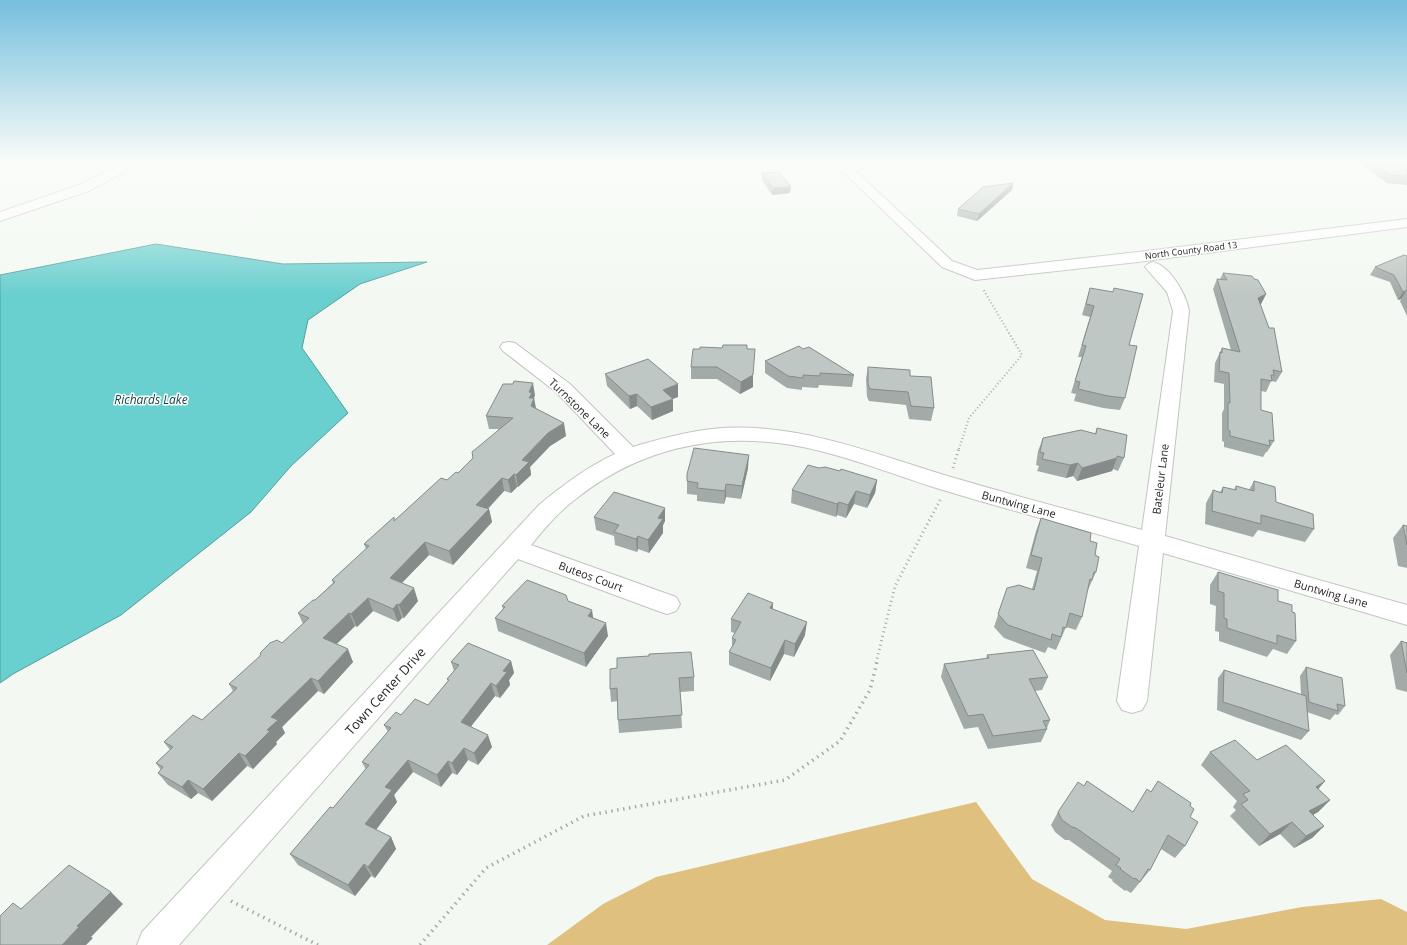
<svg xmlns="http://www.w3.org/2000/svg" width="1407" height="945" viewBox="0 0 1407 945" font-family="'Open Sans',sans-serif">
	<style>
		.green { fill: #dfc07f }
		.water { fill: #69cfcf; stroke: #559d9c }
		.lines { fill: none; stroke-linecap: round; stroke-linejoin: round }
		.minor-casing { stroke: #c0c5be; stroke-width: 2 }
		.path-far2 { stroke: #a7aba6; stroke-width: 2; stroke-dasharray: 1 2.5; stroke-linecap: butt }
		.path-far1 { stroke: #a7aba6; stroke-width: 3; stroke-dasharray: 1 3.5; stroke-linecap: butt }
		.path { stroke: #a7aba6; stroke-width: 3.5; stroke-dasharray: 1.5 4.5; stroke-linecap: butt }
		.minor { fill: #fff; fill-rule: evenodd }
		.wall { fill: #a3aba8 }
		.shaded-wall { fill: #858b88 }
		.building { fill: #bec7c3; stroke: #858b88 }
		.labels { text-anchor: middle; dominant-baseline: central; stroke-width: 3; stroke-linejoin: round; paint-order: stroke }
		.far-street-label { font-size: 9px; fill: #252725; stroke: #fff }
		.street-label { font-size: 11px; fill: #252725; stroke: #fff }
		.water-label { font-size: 12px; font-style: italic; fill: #154545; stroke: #fff }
		.near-street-label { font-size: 13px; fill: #252725; stroke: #fff }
	</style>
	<rect width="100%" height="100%" fill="#f3f9f2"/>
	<path class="green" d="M976 802 1032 879 1105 920 1186 929 1302 907 1381 899 1407 912V945H547L603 904 656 877Z"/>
	<path class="water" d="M156 244 283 264 427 262 360 284 308 320 302 348 348 413 291 466 251 512 121 615 13 674 0 683V275Z"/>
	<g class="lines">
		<defs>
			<path id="minor" d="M123 163H137L135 166 89 191 0 221V212L79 185Z
				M834 163H847L952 261 977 270 1138 252 1407 219V227L1138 262 975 280 942 267Z
				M1153 262C1171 267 1186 294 1189 311L1165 536 1407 605V625L1163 553 1147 701 1142 710 1132 713 1122 710 1117 701 1139 546C1071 526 1001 508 933 487 895 475 858 460 820 451 733 429 648 442 577 498 559 511 545 528 531 545L676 597 680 604 676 611 667 614 658 611 518 559 179 945H137L142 932 539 505C563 485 587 467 615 454L556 392 503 351 500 347 503 343 509 342 515 343 570 384 633 447C659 439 685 432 712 429 797 420 878 456 958 479 1019 497 1081 513 1142 530L1173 311 1167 292 1145 267 1148 264Z"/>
		</defs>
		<use href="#minor" class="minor-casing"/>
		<path class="path-far2" d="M959 449 969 418 1022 355 983 289"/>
		<path class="path-far1" d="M953 468 959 448
			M876 663 895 586 941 498"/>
		<path class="path" d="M231 901 318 945
			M420 945 486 868 584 816 785 780 840 741 870 690 877 662"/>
		<use href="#minor" class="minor"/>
	</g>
	<path class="wall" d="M1360 163H1407V185L1387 183Z
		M762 173 790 193 772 195 762 180Z
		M1013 183 1012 190 977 221 957 216 958 209Z
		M1407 256V316L1400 301 1401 299 1398 300 1390 282 1370 275 1375 267Z
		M1223 273 1254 279 1266 294 1261 304H1260L1282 372 1276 382 1271 381 1266 392 1261 391V410L1274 441 1267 452H1266L1263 457 1224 447V442L1222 441V413L1224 409V384L1214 382 1215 363 1222 348 1231 350 1213 289 1217 279H1220Z
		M1090 288 1129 345 1125 398 1120 410 1103 408 1074 401 1076 394 1071 393 1082 357H1078L1090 317 1082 315Z
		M747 349 753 387 740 394 717 379H691V367Z
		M803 349 854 375 852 387 819 385 818 388 802 387V390L787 388 765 373V361Z
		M868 367 910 376 934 408 931 421 909 419 906 405 869 401 867 397 866 379Z
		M605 374 678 397 673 399V411L652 420 637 406 630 409 607 386Z
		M535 395 534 398 536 408 566 436 550 446 530 467 531 475 518 487H517L511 493 504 491 488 509H489L492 522 453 565 429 555 402 583 418 601 404 618H402L398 622 373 611 357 627 355 626 337 644 353 662 324 694 318 691 282 727 285 733 276 742 277 744 253 769 247 766 212 801 198 793 191 799 168 785 158 773 161 770 156 763 170 750 164 742 202 720 233 691 229 684 282 643 303 624 298 613 315 600 333 583 332 580 366 549 364 544 394 517 395 521 447 480 458 473 473 458 499 429H489L486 416Z
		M1097 428 1124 458 1118 471 1113 469 1112 471 1077 481 1073 476 1066 478 1037 471 1039 466 1036 465 1038 451 1043 438 1095 434Z
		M748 468 741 499 726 497 724 504 697 501V495L687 494V474Z
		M819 468 840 471 877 480 875 493 867 508 854 504 846 518 837 515 836 517 791 503 792 490Z
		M1254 481 1276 502 1314 529 1305 542 1258 530 1253 537 1205 524 1206 503 1213 490 1220 492 1223 487 1234 490 1236 486 1249 490Z
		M594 517 665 521 663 525V533L649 553 638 549 637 552 615 545 614 536 596 530Z
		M1041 518 1090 541 1095 555 1096 572 1087 592 1082 617 1076 630 1066 627 1060 641 1056 650 1048 647 1045 653 1004 638 994 627 1007 588 1032 589 1037 571 1026 568 1036 531Z
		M1403 525 1407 526V568L1398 566 1393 538Z
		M1218 572 1278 601 1292 612 1296 641 1287 654 1273 649 1267 657 1219 641V632L1215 631 1216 606 1210 604V585Z
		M568 601 593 618 608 636 586 667 498 631 495 618 503 609 502 606Z
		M773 603V609L805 635 794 657 784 654 770 681 729 665V652L732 647V638L735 633 731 632V619Z
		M1401 641 1407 643V692L1396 689 1390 655Z
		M987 655 1048 677 1042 690 1035 691 1050 720 1047 728V729L1041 742 988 749 978 727 964 729 941 677 944 664 986 659Z
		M511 661 514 673 509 680 510 685 500 698 495 696 471 726 492 747 478 765 468 760 457 775 452 773 441 787 413 772 394 795 397 802 376 830 391 837 396 849 375 878 371 876 355 896 298 865 290 854 333 808 366 770 362 762 388 732 384 725 401 715 428 705 448 681 447 679 454 671 451 662Z
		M1306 667 1345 706 1338 715 1335 714 1330 720 1307 712 1309 731 1301 740 1235 717 1217 710 1218 678 1224 670 1301 695 1300 676Z
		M610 669 694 677V691L680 692 682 728 619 733 618 720V701L611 702 610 689Z
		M1210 752 1257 760 1325 781 1318 789 1330 800 1318 812 1313 815 1324 826 1312 838 1294 848 1280 834 1259 846 1230 816 1236 810 1233 807 1237 801 1201 765Z
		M1158 781 1190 806V817L1185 846 1175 858 1161 849 1150 870 1131 893 1126 890 1125 891 1112 881 1113 880 1108 877 1112 871 1069 840H1065L1055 832 1051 825 1058 812 1084 786 1133 812 1151 792Z"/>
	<path class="shaded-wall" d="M1013 183 1012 190 977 221 979 214Z
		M791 187 790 193 772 195 773 188Z
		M1406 291 1401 299 1398 300 1403 292Z
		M1266 294 1261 304 1253 308 1258 298Z
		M753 375V387L740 394 741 382Z
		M533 383 535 395 533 400 534 398 536 410 533 418 529 392Z
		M678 384V397L663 402V390Z
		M637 394V406L630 409 629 396Z
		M673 399V411L652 420 651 407Z
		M564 423 566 436 550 446 530 467 531 475 518 487 516 475 522 460 548 433Z
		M749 455 748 468 741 499 742 486Z
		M1117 458 1112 471 1077 481 1082 468Z
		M1078 463 1073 476 1066 478 1070 465Z
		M514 474 517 487 511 493 508 480Z
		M502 478 504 491 479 518 476 505Z
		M877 480 875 493 867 508 870 495Z
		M726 484V497L724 504 725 491Z
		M856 491 854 504 846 518 848 505Z
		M839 502 837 515 836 517 837 504Z
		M665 508V521L663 525V533L649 553 648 540 658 518Z
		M489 509 492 522 453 565 449 551Z
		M638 536V549L637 552 636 539Z
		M425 542 429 555 394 591 390 578Z
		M414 588 418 601 404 618 399 605Z
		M368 598 373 611 357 627 351 614Z
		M773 603 772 616 770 608Z
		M397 604 402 618 398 622 393 609Z
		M592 610 594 623 588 616Z
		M349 613 355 626 329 651 323 638Z
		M807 622 805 635 794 657 795 644Z
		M606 623 608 636 586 667 584 653Z
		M785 640 784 654 770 681 771 668Z
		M348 649 353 662 324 694 318 681Z
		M511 661 514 673 509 680 510 685 500 698 496 686 503 671Z
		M311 678 318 691 282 727 285 733 276 742 277 744 253 769 245 756 267 730 271 717Z
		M491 683 495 696 465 734 461 722Z
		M488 735 492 747 478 765 474 753Z
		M464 748 468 760 457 775 452 763Z
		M239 753 247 766 212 801 203 789Z
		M408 760 413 772 394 795 397 802 371 836 365 824 385 787Z
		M448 761 452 773 441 787 437 775Z
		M188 780 198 793 191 799 182 787Z
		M1325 781 1314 794 1316 787Z
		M1330 800 1318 812 1297 824 1309 811Z
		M1292 822 1280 834 1259 846 1270 834Z
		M1324 826 1312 838 1294 848 1306 836Z
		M391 837 396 849 375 878 368 867Z
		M364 864 371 876 355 896 348 885Z
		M111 892 123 904 91 937 93 938 86 945H62L77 926Z"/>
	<path class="building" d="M1375 163H1407V176L1391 175Z
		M779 172 791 187 773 188 762 173Z
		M1013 183 979 214 958 209 983 187Z
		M1404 255 1407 256V290L1403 292 1394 275 1375 267Z
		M1223 273 1252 276 1254 279 1258 280 1266 294 1258 298 1269 328H1274L1282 372 1273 370 1274 375H1271L1272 381 1261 379V410L1272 413 1274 441 1269 440 1270 446 1230 436V431L1228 430V403H1230L1229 373 1219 371 1220 352 1222 353V348L1240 352 1217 279 1227 280Z
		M1090 288 1113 292 1114 288 1143 294 1129 345 1137 346 1125 398 1108 396 1078 389 1080 382 1075 381 1086 346 1082 345 1094 306 1086 304Z
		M723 345H747V349H755L753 375 741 382 717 367H691L693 349H700V347L722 348Z
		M799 346 803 349 809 347 854 375 820 373V376L803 375V378L788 376 765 361Z
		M648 359 678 384 663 390 673 399 651 407 637 394 629 396 605 374Z
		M868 367 910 370V376L931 377 934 408 911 406 908 392 870 389 868 384Z
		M514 381 533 383 529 392 532 393 529 398H534L531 406 564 423 548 433 522 460 529 462 516 475 514 474 508 480 502 478 476 505 489 509 449 551 425 542 390 578 414 588 399 605 397 604 393 609 368 598 351 614 349 613 323 638 348 649 318 681 311 678 271 717 278 720 267 730 270 731 245 756 239 753 203 789 188 780 182 787 158 773 163 767 156 763 173 747 164 742 193 715 202 720 237 688 229 684 260 656 261 652 270 643 277 640 282 643 309 618 298 613 313 600H315L335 582 332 580 369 546 364 544 394 517V521L441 478 447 480 456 472 458 473 473 458 472 452 513 418 486 416 503 384H513Z
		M1097 428 1127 435 1124 458 1117 456V458L1082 468 1078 463 1070 465 1042 459 1044 453 1040 452 1043 438 1081 430 1096 434Z
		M694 448 749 455 742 486 726 484 725 491 697 488 698 483 687 481V474Z
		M808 465 819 468 825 467 840 471 841 469 877 480 870 495 856 491 848 505 839 502 837 504 792 490Z
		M1254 481 1275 487 1276 502 1313 514 1314 529 1261 515V524L1212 511 1213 490 1222 493 1223 487 1236 490V486L1254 491Z
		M614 492 665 508 658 518 663 519 648 540 638 536 636 539 614 532 619 525 594 517Z
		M1041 518 1091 533 1090 541 1097 543 1095 555 1099 557 1096 572H1094L1092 580 1090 579 1082 617 1070 613 1066 628 1063 627 1061 637 1052 634 1051 640 1008 625 998 614 1007 588 1019 585 1034 590 1042 558 1031 555Z
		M1403 525 1407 526V545Z
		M1218 572 1278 590V601L1292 605V612L1295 613 1296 641 1277 635V644L1227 628V619L1224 618V593L1218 591Z
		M527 580 566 595 568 601 592 610 588 616 606 623 584 653 495 618 505 607 502 606Z
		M748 593 773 603 770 608 807 622 795 644 785 640 771 668 729 652 736 640 732 638 741 622 731 619Z
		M1401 641 1407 643V673Z
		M468 643 511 661 503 671 507 672 496 686 491 683 461 722 488 735 474 753 464 748 452 763 448 761 437 775 408 760 385 787 392 790 365 824 391 837 368 867 364 864 348 885 290 854 330 807 333 808 369 765 362 762 391 728 384 725 396 712 401 715 415 699 428 705 449 680 447 679 459 665 451 662Z
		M1033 650 1048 677 1029 679 1050 720 1043 721 1047 729 993 736 983 714 968 716 944 664 989 658 987 655Z
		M691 652 694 677 679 678 682 715 618 720 617 688 610 689V669L617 668V658L649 656V654Z
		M1306 667 1342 678 1345 706 1337 704 1338 711 1309 702Z
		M1224 670 1306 696 1309 731 1242 708 1223 702Z
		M1235 740 1257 760 1286 745 1325 781 1316 787 1330 800 1309 811 1324 826 1306 836 1292 822 1270 834 1241 804 1248 800 1243 794 1250 791 1210 752Z
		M1087 781 1133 812 1147 789 1151 792 1158 781 1191 803 1190 806 1194 809 1190 817 1198 822 1185 846 1168 835 1150 870 1148 869 1140 882 1135 878 1134 879 1120 869 1121 868 1116 865 1120 859 1076 828 1072 827 1062 820 1058 812 1078 782 1084 786Z
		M69 865 111 892 77 926 79 927 62 945H0V916L13 903 21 909Z"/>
	<linearGradient id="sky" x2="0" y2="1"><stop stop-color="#75bfde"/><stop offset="0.55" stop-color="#fafcf9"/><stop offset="1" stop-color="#fafcf9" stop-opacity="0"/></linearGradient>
	<rect width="1407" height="295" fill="url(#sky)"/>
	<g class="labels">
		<g class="far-street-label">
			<text transform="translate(1191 250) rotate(-7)">North County Road 13</text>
		</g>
		<g class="street-label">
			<text transform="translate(580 408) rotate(44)">Turnstone Lane</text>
			<text transform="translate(1160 479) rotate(-83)">Bateleur Lane</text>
			<text transform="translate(1019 504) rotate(15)">Buntwing Lane</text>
			<text transform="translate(591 576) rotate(20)">Buteos Court</text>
			<text transform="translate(1331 593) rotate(16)">Buntwing Lane</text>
		</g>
		<g class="water-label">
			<text x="151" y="399">Richards Lake</text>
		</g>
		<g class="near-street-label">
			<text transform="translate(385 691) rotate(-48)">Town Center Drive</text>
		</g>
	</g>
</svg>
